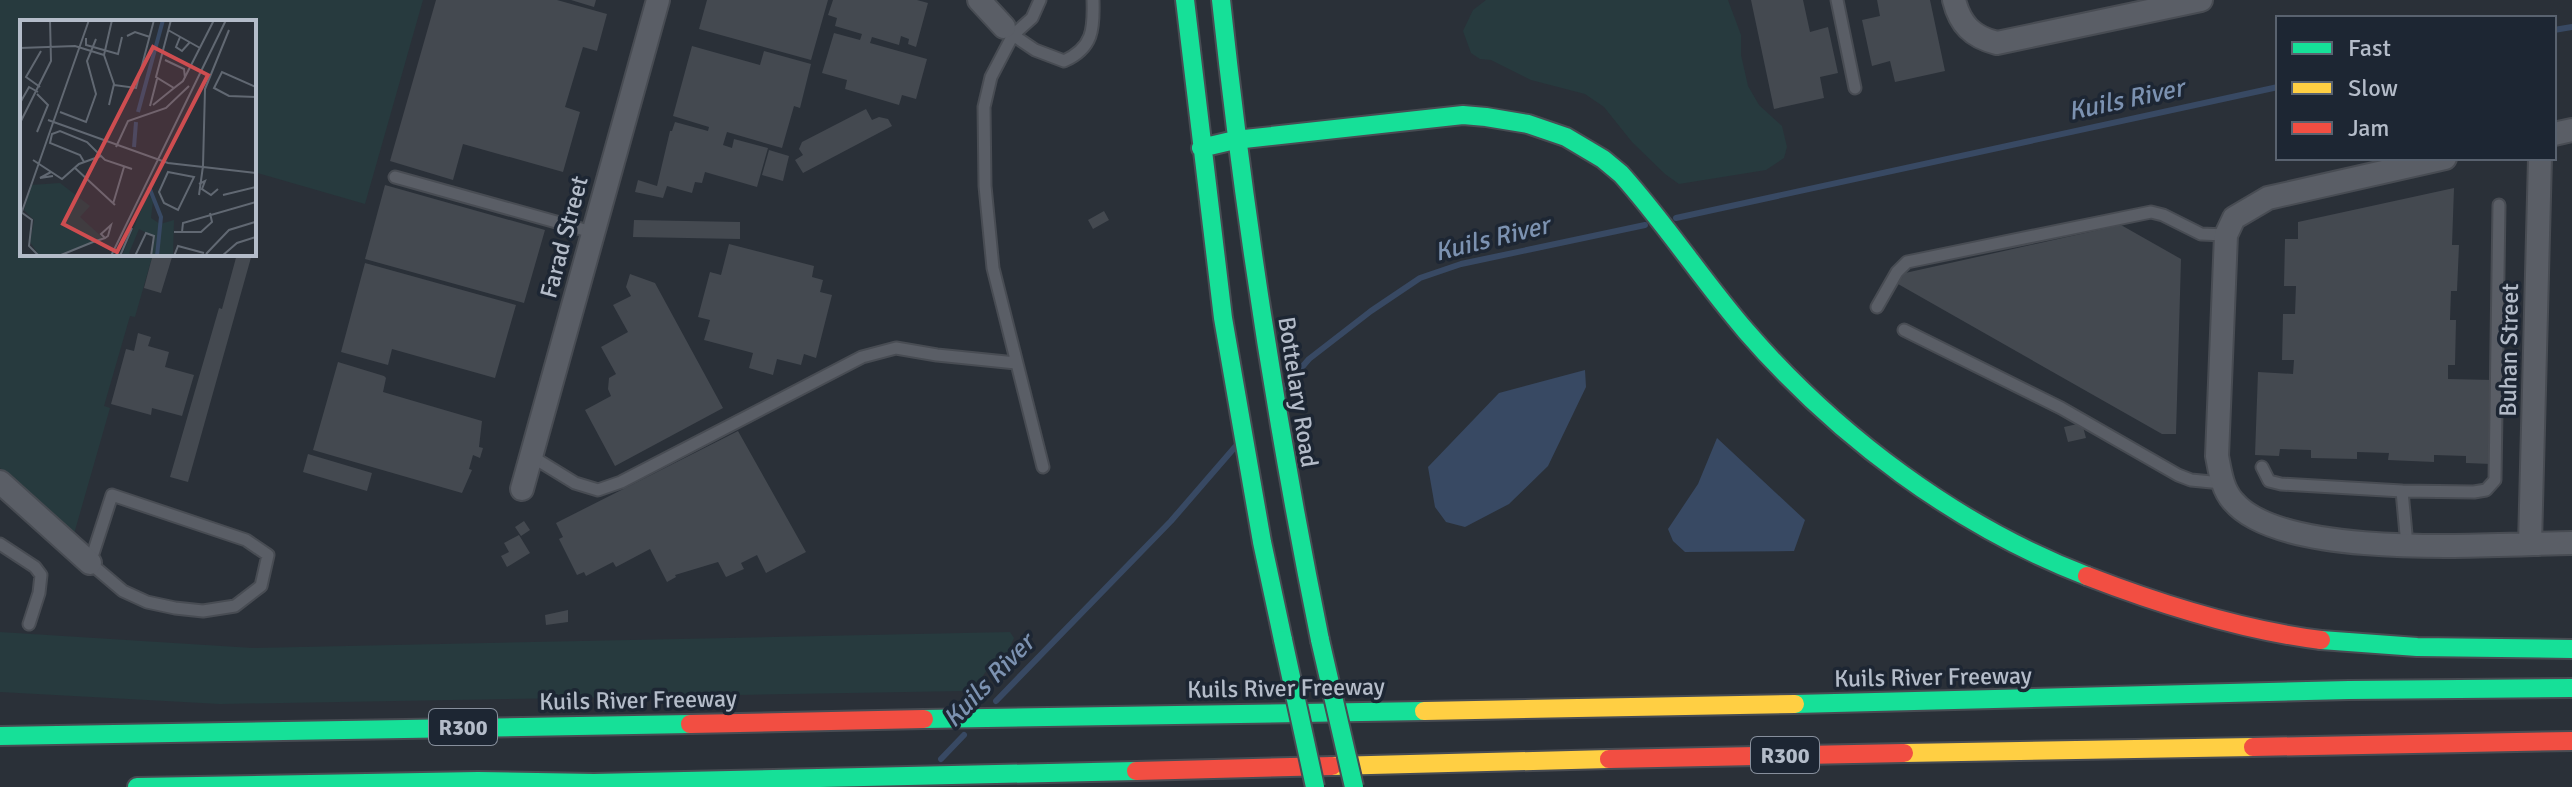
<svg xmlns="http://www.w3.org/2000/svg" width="2572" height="787" viewBox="0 0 2572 787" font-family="Signika,sans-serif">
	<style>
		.green { fill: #273a3e }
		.water { fill: #384963 }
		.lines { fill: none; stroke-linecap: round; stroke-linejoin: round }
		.stream { stroke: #384963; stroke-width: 6 }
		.building { fill: #444950 }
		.lane-casing { stroke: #484c53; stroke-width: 15 }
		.street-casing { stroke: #484c53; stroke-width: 26 }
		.fast-casing { stroke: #484c53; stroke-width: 22 }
		.slow-casing { stroke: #484c53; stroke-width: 22 }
		.jam-casing { stroke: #484c53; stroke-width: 22 }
		.lane { stroke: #5a5e66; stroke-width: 11 }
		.street { stroke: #5a5e66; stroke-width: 22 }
		.fast { stroke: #16e098; stroke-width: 18 }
		.slow { stroke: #ffcf43; stroke-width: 18 }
		.jam { stroke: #f24e42; stroke-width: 18 }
		.fast-bridge-casing { stroke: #484c53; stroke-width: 22; stroke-linecap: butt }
		.fast-bridge { stroke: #16e098; stroke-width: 18 }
		.labels { text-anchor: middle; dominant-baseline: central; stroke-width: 7; stroke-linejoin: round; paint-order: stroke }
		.shield { fill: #1d2633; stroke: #878f9c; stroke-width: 2 }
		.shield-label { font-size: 22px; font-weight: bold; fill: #b4bcc9 }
		.street-label { font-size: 24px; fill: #b4bcc9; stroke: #1d2633 }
		.water-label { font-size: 26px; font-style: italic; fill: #7c92b1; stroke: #1d2633 }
		.inset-river { fill: none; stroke: #384963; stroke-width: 4 }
		.inset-road { fill: none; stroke: #616872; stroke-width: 2 }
		.view { fill: #ce4d50; fill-opacity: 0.15; stroke: #ce4d50; stroke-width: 4 }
		.inset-edge { fill: none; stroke: #b4bcc9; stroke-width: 4 }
	</style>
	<rect width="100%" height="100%" fill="#2a3038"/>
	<path class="green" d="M0 0H423L365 204 254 172V22H22V254H153L135 317 130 316 104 406 110 408 74 534 0 468Z
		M1486 0H1728L1741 35V55L1748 86 1759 105 1782 126 1787 147 1784 158 1766 170 1679 184 1665 174 1632 142 1604 107 1585 94 1531 80 1491 60 1480 59 1471 53 1463 31 1473 10Z
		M0 632 253 648 1010 632 1014 638 1007 654 994 660 980 680 965 691 220 704 0 692Z"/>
	<path class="water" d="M1585 370 1586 387 1548 466 1509 504 1465 527 1446 522 1435 507 1428 467 1499 393Z
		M1717 438 1805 520 1794 551 1685 552 1673 541 1668 529 1698 484Z"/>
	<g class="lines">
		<path class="stream" d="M2554 30 2572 27
			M1676 218 2278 87
			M1283 389 1309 359 1371 311 1420 278 1461 264 1645 225
			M996 701 1171 521 1235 447
			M941 759 964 735"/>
	</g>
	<path class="building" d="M436 0H557L607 14 597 51 583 47 565 107 580 112 563 172 463 144 453 180 390 161Z
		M571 0H596L594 7Z
		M707 0H828L811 60 699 29Z
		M833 0H917L928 3 916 47 908 44 909 39 901 36 899 45 872 37 870 43 927 59 916 99 902 95 899 105 845 89 847 80 822 73 834 33 860 40 862 34 835 26 837 18 828 15Z
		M1751 0H1803L1810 32 1828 27 1838 73 1820 77 1824 98 1774 109Z
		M1877 0H1930L1945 71 1895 82 1890 61 1872 66 1862 20 1880 16Z
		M692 46 760 65 764 51 811 64 800 108 794 106 782 148 727 132 723 145 732 148 734 139 768 148 757 187 705 172 702 183 695 182 692 193 667 186 663 198 635 192 638 180 657 186 670 131H672L675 122 708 131 709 127 673 116Z
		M866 109 872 120 879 117 888 119 892 126 803 173 795 160 803 155 799 149 802 142Z
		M769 150 789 156 783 181 762 175Z
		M385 185 545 230 524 303 365 259Z
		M2454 188 2452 245H2459L2457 291H2451L2450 320H2456L2455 365H2448V379L2493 380 2491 464 2466 463V456L2434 455V462L2388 460 2389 453 2357 452V459L2311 458V450L2280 449 2279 456 2255 455 2258 372 2293 374 2294 360H2282L2283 314H2295L2296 286H2284L2285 239H2298V222Z
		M1104 211 1109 220 1093 229 1088 220Z
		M634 220 740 222V239L633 237Z
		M2121 225 2181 259 2176 434H2162L1898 284 1905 273Z
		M729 244 814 266 812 277 823 280 820 292 832 295 816 358 804 354 801 365 777 359 773 375 749 368 753 353 704 340 710 320 698 317 710 272 721 275Z
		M153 254H173L161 293 144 288Z
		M237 254H252L188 482 170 477 219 308 222 309Z
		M365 263 516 305 495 378 392 349 388 365 341 352Z
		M630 274 655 283 723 408 615 466 585 410 611 396 608 389 609 378 616 374 601 347 628 332 613 305 631 296 626 287Z
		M138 333 151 337 148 346 169 352 165 367 194 375 182 416 152 408 151 415 111 404 126 349 134 351Z
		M338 362 384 376 386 378 383 392 482 421 479 447 483 448 480 458 473 455 469 469 472 470 462 493 313 450Z
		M2082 423 2086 438 2068 442 2064 427Z
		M738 431 806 552 766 573 757 555 741 563 744 569 726 577 718 562 675 575 676 577 667 582 650 549 616 567 613 562 586 576 584 572 577 575 559 539 563 537 556 523Z
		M308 454 372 473 367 491 303 472Z
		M524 521 530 530 521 536 515 527Z
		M519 535 530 553 507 567 501 556 509 552 504 543Z
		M568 610V622L546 625 545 615Z"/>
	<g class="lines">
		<defs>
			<path id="lane" d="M1040 0 1032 18 1013 35 991 77 984 107 985 186 993 268 1043 467
				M1837 0 1855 88
				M1010 33 1035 50 1064 61C1093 48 1094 29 1093 0
				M395 177 592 232
				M1877 307 1897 272 1907 262 2151 212 2163 215 2201 234 2226 235
				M1904 330 2061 408 2178 475 2191 480 2222 483
				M531 456 575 483 598 490 621 482 862 357 896 348 937 355 1016 363
				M2262 467 2269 481 2281 484 2402 491
				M112 495 246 540 268 555 261 586 235 606 203 611 175 608 147 602 123 591 90 563Z
				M0 544 35 567 41 575 39 593 29 624
				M2407 545 2402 491 2474 492 2486 490 2495 480 2499 205"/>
			<path id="street" d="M979 0 1004 27
				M1954 0C1960 24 1972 37 1997 43L2201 0
				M2554 134 2572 130
				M2445 158 2268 198 2234 218 2226 235 2217 456C2220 471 2222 489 2233 501 2283 561 2496 544 2572 543
				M0 482 90 563
				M522 489 658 0
				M2530 544 2540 158"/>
			<path id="fast" d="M1185 0 1223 318 1262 542 1283 640
				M1221 0C1244 215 1277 428 1320 640
				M1201 148 1235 140 1463 115 1486 117 1528 124 1566 137 1603 159 1621 174C1666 224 1702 280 1746 331 1837 436 1957 526 2087 576
				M2321 640 2417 647 2572 649
				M1795 704 2349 690 2572 688
				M924 719 1424 711
				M0 736 690 724
				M137 787 478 781 594 783 1136 771"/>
			<path id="slow" d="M1424 711 1795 704
				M1904 753 2253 747
				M1332 766 1609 759"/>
			<path id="jam" d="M2087 576C2162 605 2241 630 2321 640
				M690 724 924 719
				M2253 747 2572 741
				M1609 759 1904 753
				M1136 771 1332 766"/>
		</defs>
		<use href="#lane" class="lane-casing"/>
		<use href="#street" class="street-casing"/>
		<use href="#fast" class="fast-casing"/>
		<use href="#slow" class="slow-casing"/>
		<use href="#jam" class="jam-casing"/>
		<use href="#lane" class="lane"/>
		<use href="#street" class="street"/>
		<use href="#fast" class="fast"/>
		<use href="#slow" class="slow"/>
		<use href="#jam" class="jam"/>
		<defs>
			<path id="fast-bridge" d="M1283 640 1315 787
				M1320 640 1354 787"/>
		</defs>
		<use href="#fast-bridge" class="fast-bridge-casing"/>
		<use href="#fast-bridge" class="fast-bridge"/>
	</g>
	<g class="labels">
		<g class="shield">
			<rect x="429" y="709" width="68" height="36" rx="6"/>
			<rect x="1751" y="737" width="68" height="36" rx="6"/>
		</g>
		<g class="shield-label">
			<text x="463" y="727">R300</text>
			<text x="1785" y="755">R300</text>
		</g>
		<g class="street-label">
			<text transform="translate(564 237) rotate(-75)">Farad Street</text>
			<text transform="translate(2509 350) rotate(-89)">Buhan Street</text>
			<text transform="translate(1298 392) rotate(81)">Bottelary Road</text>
			<text transform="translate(1933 677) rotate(-1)">Kuils River Freeway</text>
			<text transform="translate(1286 688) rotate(-1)">Kuils River Freeway</text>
			<text transform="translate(638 700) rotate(-1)">Kuils River Freeway</text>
		</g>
		<g class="water-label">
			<text transform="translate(2126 100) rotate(-12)">Kuils River</text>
			<text transform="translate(1492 239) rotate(-14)">Kuils River</text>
			<text transform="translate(989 681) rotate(-46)">Kuils River</text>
		</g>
	</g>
	<g transform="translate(20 20)">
		<rect width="236" height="236" fill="#2a3038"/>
		<path d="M40 163 70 186 60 197 83 218 38 235H19L10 222 14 200 4 190 11 165ZM128 174 133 181 131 198 140 204 154 200 153 236H131L135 217 119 209 109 233 113 236H102Z" fill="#273a3e"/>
		<path class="inset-river" d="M118 92 143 0M114 127 116 102M129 167 141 197 137 236"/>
		<path class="inset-road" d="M151 0 136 57 154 68 163 61 194 0M148 10 180 28M107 16 115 12 130 17M160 17 156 27 162 31 170 22M66 18V25L98 34 102 17M0 28 55 26 84 35M145 40 164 49 165 58M94 65 116 68 134 0M20 67 6 57 21 31M236 67 202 52 194 68 209 76 236 77M17 74 28 85 17 112M0 83 9 67 18 72M89 85 94 64 84 35 92 0M133 85 154 68M130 86 137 59M40 92 66 102 76 74 67 41 76 19M28 100 148 143 236 153M0 103 31 41 30 0M96 127 108 101 146 88 169 66M13 140 42 159 59 144 81 136M64 142 60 135 30 123 32 114 40 111 67 122 85 140 112 149M183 146 185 69 209 10M55 148 95 185M31 152 20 158 33 156M148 152 174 157 158 190 144 183 139 172ZM179 164 185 161 182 169 191 175 198 169M179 175 183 146M203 175 236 167M93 184 104 147M1 192 12 200 9 226 19 236M0 197 69 0M154 212H181L192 202 190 193M162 212 163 203 236 182M186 234 209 210 235 202M38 236 41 235 73 222 85 218 88 216 91 205 81 214 85 218M91 236 206 0M100 236 112 208M115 236 126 213 134 216 131 236M154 236 158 226 184 233M202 236 217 223 236 217"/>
		<path class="view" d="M133 27 188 55 97 232 43 204Z"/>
		<rect width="236" height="236" class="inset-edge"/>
	</g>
	<rect x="2276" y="16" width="280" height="144" fill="#1d2633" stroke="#59626f" stroke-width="2"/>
	<rect x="2292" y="42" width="40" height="12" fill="#16e098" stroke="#59626f" stroke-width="2"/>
	<text x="2348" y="56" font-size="24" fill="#b4bcc9">Fast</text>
	<rect x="2292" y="82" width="40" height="12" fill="#ffcf43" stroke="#59626f" stroke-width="2"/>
	<text x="2348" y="96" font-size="24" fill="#b4bcc9">Slow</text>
	<rect x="2292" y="122" width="40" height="12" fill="#f24e42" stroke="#59626f" stroke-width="2"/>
	<text x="2348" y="136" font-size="24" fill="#b4bcc9">Jam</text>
</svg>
